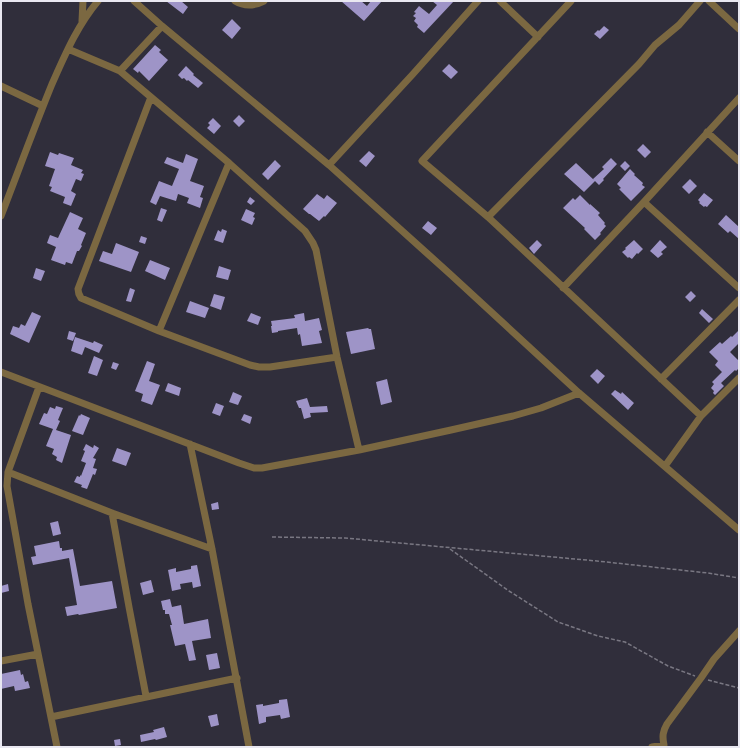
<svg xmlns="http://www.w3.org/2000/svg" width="740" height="748" viewBox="0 0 740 748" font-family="Raleway,sans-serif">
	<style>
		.building { fill: #9e94c7 }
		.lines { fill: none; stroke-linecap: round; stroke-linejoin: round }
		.path { stroke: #797782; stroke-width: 1.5; stroke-dasharray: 4 2; stroke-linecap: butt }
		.street { stroke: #7b6841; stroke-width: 7 }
	</style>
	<rect width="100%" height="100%" fill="#302e3b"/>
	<path class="building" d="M166 1H181L188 7 183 14Z
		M341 1H361L367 6 371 1H382L364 21Z
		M432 1H454L424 33 417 27 418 25 414 21 416 18 413 16 416 13 414 12 419 6 429 14 437 5Z
		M232 19 241 28 232 39 222 30Z
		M604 26 609 30 600 39 594 34 598 30 599 31Z
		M155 45 161 50 159 52 168 60 149 81 139 71 138 73 133 69Z
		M449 64 458 72 451 79 442 71Z
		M186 66 194 74 193 75 203 83 198 88 188 80 187 81 184 78 182 79 178 75Z
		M239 115 245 121 239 127 233 121Z
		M213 118 221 126 214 134 207 128 210 125 208 123Z
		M643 144 651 152 645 158 637 150Z
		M369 151 375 156 366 167 359 161Z
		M50 152 58 155 59 153 74 158 71 165 83 170 81 173 84 174 81 181 76 179 71 191 76 194 71 206 63 203 65 197 50 191 52 187 49 186 55 169 45 166Z
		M186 154 198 159 190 181 204 186 200 197 203 198 200 208 187 203 189 198 178 194 176 201 160 196 156 205 150 202 159 181 172 186 179 169 164 163 167 157 183 163Z
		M611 158 617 164 603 179 604 180 599 185 593 179 604 169 602 167Z
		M275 160 281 166 268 180 262 174Z
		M625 161 630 166 625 171 620 166Z
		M576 163 595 181 584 192 564 174Z
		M630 169 635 174 634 175 643 183 642 185 645 187 631 201 619 189 621 188 617 184Z
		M690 179 697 186 689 194 682 187Z
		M704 193 713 200 707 207 705 206 704 207 699 203 700 202 698 200Z
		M317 194 324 199 327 195 337 203 325 217 324 216 319 221 310 214H309L303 209Z
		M580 195 590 205V204L600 213 598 215 605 223 604 224 606 226 600 233 601 234 595 240 584 229 585 228 563 208 573 198 575 200Z
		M250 197 255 201 251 205 247 202Z
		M161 208 167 210 162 222 157 220Z
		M246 209 255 213 253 217 255 218 252 225 241 220Z
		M70 212 83 218 78 229 86 233 81 245 82 246 79 251H77L72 264 66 262 65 265 51 260 56 247 47 243 50 235 58 238Z
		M726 215 739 227V239L730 231 728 233 718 224Z
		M428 221 437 228 431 235 422 228Z
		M222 229 227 231 223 243 214 240 218 230 221 232Z
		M141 236 147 238 145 244 139 242Z
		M537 240 542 245 534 254 529 248Z
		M634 240 643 249 638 254 637 253 632 259 629 257 628 258 622 252 626 249 625 248Z
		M660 240 667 247 661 252 663 254 658 258 650 251Z
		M116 243 139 252 131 272 99 261 103 251 112 254Z
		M150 260 170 268 165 280 145 271Z
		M219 266 231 270 228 280 216 277Z
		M36 268 45 271 41 281 33 278Z
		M130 288 135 290 131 302 126 301Z
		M691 291 696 296 690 302 685 297Z
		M214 294 225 297 221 310 210 306Z
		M190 301 209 308 205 318 186 312Z
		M702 309 713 319 709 323 699 313Z
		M32 312 41 316 29 343 10 334 13 326 19 328 21 324 25 326Z
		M251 313 261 317 258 325 247 321Z
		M304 313 305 321 319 318 322 330 319 331 322 343 302 346 300 334 298 335 297 328 278 331V332L272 333 271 326H272L271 321 295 318 294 315Z
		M368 328 369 329H371L375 349 351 354 346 332Z
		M739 330V343L730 352 739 361V368L736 371 735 370 721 383 724 386 715 395 713 393 714 391 711 388 714 384 712 382 722 372 715 365 718 361 709 352 720 342 722 344 731 336 732 337Z
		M69 331 76 333 73 341 67 339Z
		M75 337 93 343 94 341 103 345 99 353 85 347 82 355 71 351Z
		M94 356 103 360 97 376 88 373Z
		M147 361 155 364 149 381 160 385 152 405 141 401 143 394 135 391Z
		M113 362 119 364 116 370 111 368Z
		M597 369 605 376 598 384 590 376Z
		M387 379 392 402 381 405 376 382Z
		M168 383 181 388 179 396 165 391Z
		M615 390 621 394 622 392 634 403 628 410 611 394Z
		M233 392 242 396 238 405 229 402Z
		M307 398 310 407 327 406 328 412 310 413 311 417 304 419 301 408H299L296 401Z
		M216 403 224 406 220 416 212 413Z
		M56 406 63 408 58 420 60 421 56 430 71 435 62 463 56 460 57 457 52 454 54 449 46 446 53 429 39 424 44 413 47 414 50 407 55 409Z
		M81 414 90 418 83 435 72 431 79 415 80 416Z
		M244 414 252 417 250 424 241 420Z
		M86 444 93 448 94 445 99 448 93 458 96 459 93 468 97 469 95 475 93 474 87 489 81 487 82 485 74 482 77 476 80 477V475L81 476 86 463 81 461 85 451 83 450Z
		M117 448 131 453 126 466 112 461Z
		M218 502 219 509 212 510 211 504Z
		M58 521 61 534 53 536 50 523Z
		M59 541 60 548H62V551L73 549 80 586 112 581 117 608 79 615 78 614 67 616 65 607 77 605 69 558 33 565 31 557 36 556 34 546Z
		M197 565 201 586 193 588 192 582 180 584 181 589 172 591 168 570 176 568V572L191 569V566Z
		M151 580 154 592 143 595 140 583Z
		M8 584 9 591 1 593V586Z
		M170 599 172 607 181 605 184 624 208 619 211 638 192 641 196 660 189 661 185 644 175 646 170 625H172L169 614H165V610H163L161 601Z
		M217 653 220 668 209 670 206 655Z
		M20 670 21 675 23 674 25 682 28 681 30 688 15 691 14 686 1 689V674Z
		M287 699 290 717 281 719 280 715 266 717V722L259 724 256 705 263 704V706L279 703V700Z
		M217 714 219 725 211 727 208 716Z
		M164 727 167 737 156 740 155 739 141 742 140 735 154 732 153 730Z
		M120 739 121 745 115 746 114 740Z"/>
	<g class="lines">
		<path class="path" d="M272 537 345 538 597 561 708 573 739 578
			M450 549 509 591 558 622 598 636 625 642 668 666 695 676
			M708 680 739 688"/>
		<path class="street" d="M134 1 162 26 329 165 450 274 579 393 739 530
			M235 1C245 7 254 6 264 1
			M500 1 538 37
			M700 1 679 25 655 45 639 64 488 217 701 416
			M709 1 739 29
			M82 21 83 1
			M68 49 120 71 229 163 305 231 313 243 316 250 337 357 359 450
			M120 71 162 26
			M1 86 43 106
			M151 97 78 289C78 293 79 295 81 298L159 331 250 365 259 367H270L337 357
			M707 132 739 161
			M329 165 413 74 478 1
			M644 202 739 288
			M1 216C18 172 34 128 52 84 65 55 77 26 98 1
			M488 217 422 161 571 1
			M563 288 644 202 739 98
			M159 331 229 163
			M1 372 239 463 254 468H262L359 450 451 430 513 416 541 408 579 393
			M661 379 739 300
			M39 387 8 472 7 486 28 604 57 747
			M190 444 212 549 249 747
			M665 466 701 416 739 378
			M8 472 112 513 212 549
			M112 513 129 607 146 696
			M1 661 38 654
			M51 717 237 678
			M652 747 664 745C662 736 663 731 667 724L701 678 714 659 739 631"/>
	</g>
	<rect width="740" height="748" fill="none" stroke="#e9e8f1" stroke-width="4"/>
</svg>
